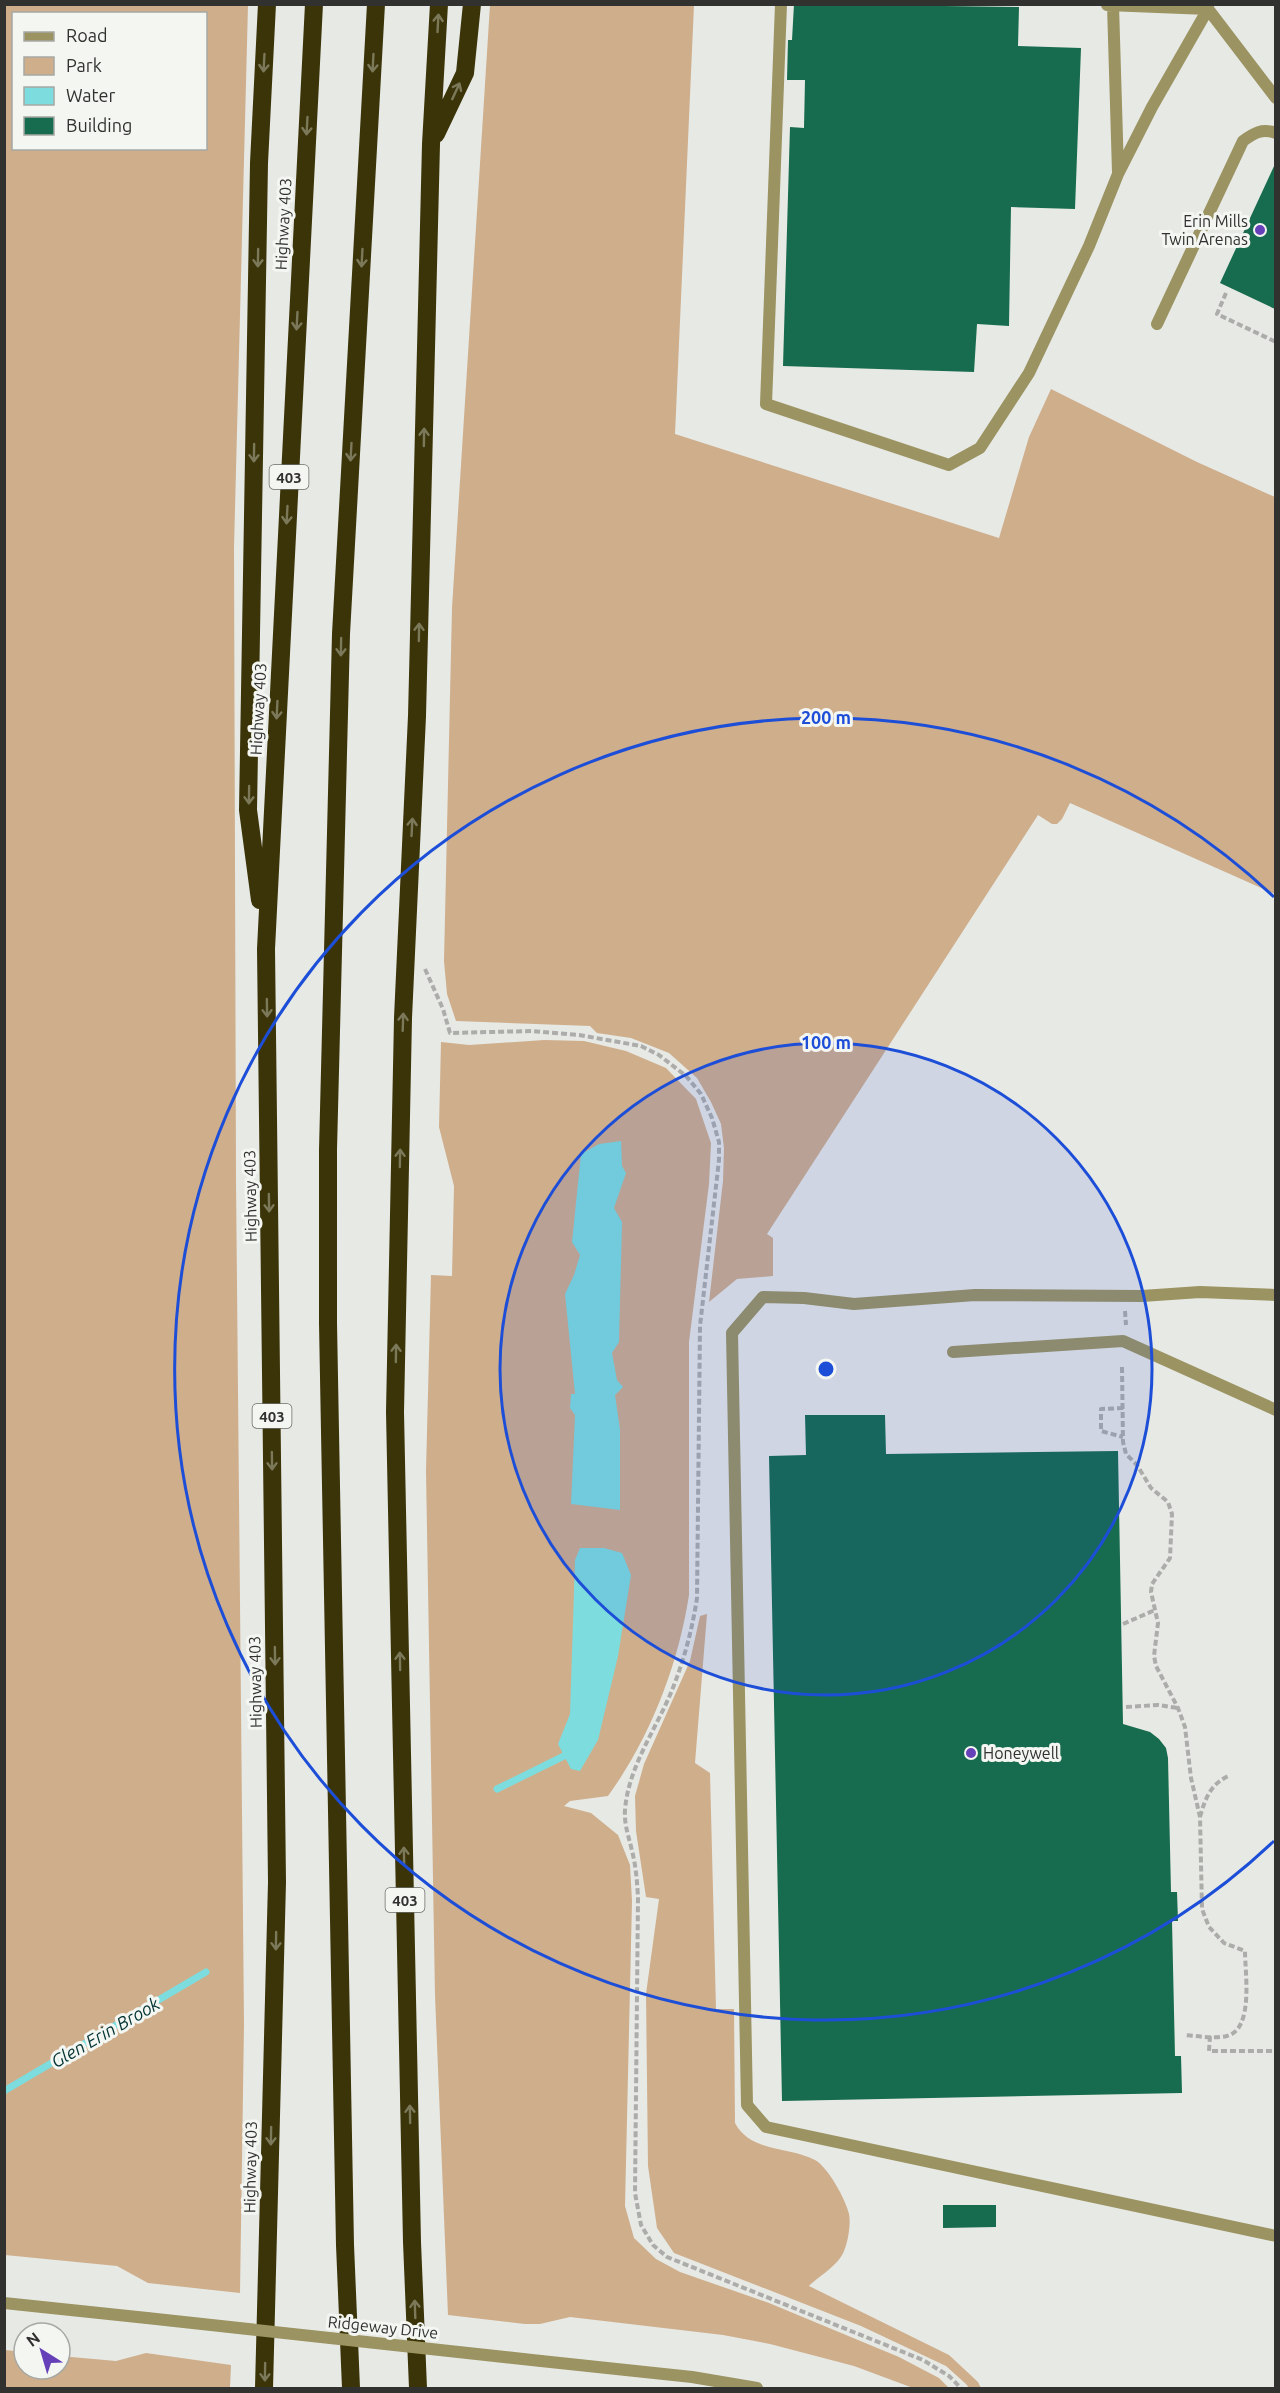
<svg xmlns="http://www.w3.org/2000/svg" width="1280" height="2393" viewBox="0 0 1280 2393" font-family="Ubuntu,sans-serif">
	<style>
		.green { fill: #cfae8c; fill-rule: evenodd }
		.water { fill: #7dddde }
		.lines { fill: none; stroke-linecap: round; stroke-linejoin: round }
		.stream { stroke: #7dddde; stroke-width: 7 }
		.building { fill: #176b4e }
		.path { stroke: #acadaa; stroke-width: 4; stroke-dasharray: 6 3; stroke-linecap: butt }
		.service { stroke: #9b9361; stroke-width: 12 }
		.minor { stroke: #9b9361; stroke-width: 12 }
		.tertiary { stroke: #9b9361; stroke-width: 12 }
		.motorway { stroke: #3b3408; stroke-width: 18 }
		.tertiary-bridge { stroke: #9b9361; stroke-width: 12 }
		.oneway { stroke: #7c785a }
		.ring { fill: none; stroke: #1d4ed8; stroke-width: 3 }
		.poi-dot { fill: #6640b8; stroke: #f4f6f2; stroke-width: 2 }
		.labels { text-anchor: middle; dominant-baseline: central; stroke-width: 6; stroke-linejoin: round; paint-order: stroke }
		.shield { fill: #f4f6f2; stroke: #6c6d6a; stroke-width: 1.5 }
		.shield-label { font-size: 15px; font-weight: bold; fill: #313230 }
		.poi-label { font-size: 16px; fill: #313230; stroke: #f4f6f2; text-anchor: end }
		.street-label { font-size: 16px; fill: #313230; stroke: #f4f6f2 }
		.water-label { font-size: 18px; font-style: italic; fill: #023334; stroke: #f4f6f2 }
		.centre { fill: #1d4ed8; stroke: #f4f6f2; stroke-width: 3 }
		.ring-label { font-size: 18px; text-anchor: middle; font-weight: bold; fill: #1d4ed8; stroke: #f4f6f2; stroke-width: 6; stroke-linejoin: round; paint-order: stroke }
	</style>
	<rect width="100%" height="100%" fill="#e7e9e5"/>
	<path class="green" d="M5 4 248 5 234 548 236 1180 244 2024 240 2293 148 2283 117 2266 5 2255ZM14 14H206V148H14Z
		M490 5H694L675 434 999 538 1029 437 1051 389 1197 462 1275 497V894L1070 803 1062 819 1057 824H1052L1038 815 767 1234 773 1238V1276L737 1279 709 1302 723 1181 724 1148 721 1124 711 1102 697 1078 669 1053 631 1038 597 1033 590 1026 456 1021 447 994 444 961 452 608Z
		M544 1040 584 1041 626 1051 666 1068 696 1099 711 1143 709 1184 689 1342V1595C678 1666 650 1738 608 1796L570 1801 564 1806 591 1813 618 1835 630 1865 632 1901 625 2206 634 2238 656 2259 680 2272 769 2303 899 2357 939 2378 949 2388H913L854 2366 770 2344 723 2335 570 2317 540 2324H525L448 2315 435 1995 426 1471 431 1275 452 1276 454 1186 439 1127 441 1042 469 1045Z
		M707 1614 695 1763 710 1773 716 2009H734L735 2123C751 2153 789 2146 815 2160 828 2167 846 2200 849 2214 851 2224 848 2242 844 2251 839 2265 819 2276 809 2286L949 2355 978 2382 981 2388H969L966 2384 946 2366 861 2326 674 2253 657 2228 648 2166 646 1994 659 1899 646 1897 636 1831 635 1796 644 1764 690 1661 700 1616Z
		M5 2350 24 2352V2369H60V2356L116 2361 146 2353 231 2365 230 2388H5Z"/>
	<path class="water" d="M621 1141 622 1166 626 1173 614 1208 622 1222 619 1342 612 1353 617 1380 623 1387 615 1395 620 1429V1510L571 1504 575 1415 570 1408 571 1394H575L565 1294 574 1275 580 1255 572 1242 581 1154 599 1144Z
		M580 1548H604L622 1553 631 1575 618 1656 598 1740 580 1771 571 1769 558 1744 570 1714 575 1560Z"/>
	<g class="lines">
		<path class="stream" d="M497 1789 570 1753
			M4 2091 206 1972"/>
	</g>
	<path class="building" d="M794 4 1019 7 1018 46 1081 48 1075 209 1011 207 1009 326 977 324 974 372 783 366 790 127 804 128 805 80H787L788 40H792Z
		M1275 164V309L1220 283Z
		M805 1415H885L886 1454 1118 1451 1123 1724 1150 1732 1159 1739 1166 1748 1168 1758 1171 1892H1177L1178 1921H1172L1175 2056H1181L1182 2093 782 2101 769 1456 806 1455Z
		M943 2205H996V2227L943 2228Z"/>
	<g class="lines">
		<path class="path" d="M1226 293 1217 314 1276 342
			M425 969 443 1009 450 1033 532 1031 579 1035 641 1046 659 1055 686 1076 701 1094 712 1118 719 1142V1160L700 1326 697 1598C692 1631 683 1664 670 1695 654 1732 628 1769 625 1810 624 1825 629 1837 632 1851 636 1866 637 1881 638 1897L635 2193 641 2225 653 2245 667 2257 923 2360 949 2376 961 2388
			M1125 1311 1126 1325
			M1122 1367 1123 1442 1126 1454 1137 1465 1151 1488 1168 1502 1172 1514 1170 1558 1152 1584 1151 1592 1158 1623 1154 1656 1156 1666 1178 1708 1185 1727 1191 1778 1200 1817 1202 1909 1209 1927 1224 1943 1245 1951C1245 1973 1254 2029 1227 2036 1215 2039 1197 2036 1185 2035
			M1123 1408 1101 1409V1431L1123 1437
			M1123 1624 1155 1610
			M1126 1707 1158 1705 1178 1708
			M1200 1817C1205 1799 1210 1785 1228 1776
			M1210 2036 1209 2051H1276"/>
		<path class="service" d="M781 4 766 404 949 465 980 448 1029 373 1089 246 1118 174 1152 107 1208 9
			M1107 5 1208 9
			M1113 5 1118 172
			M1208 9 1276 98
			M1157 324 1243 141C1254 133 1262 128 1276 133
			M1276 1295 1200 1292 1142 1296 975 1295 854 1304 804 1298 763 1297 732 1333 747 2105 766 2127 1276 2236
			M953 1352 1123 1341 1276 1410"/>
		<path class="minor" d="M1208 9V4"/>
		<path class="tertiary" d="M4 2303 147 2318
			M541 2361 692 2377 757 2388"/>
		<path class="motorway" d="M436 134 465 73 472 4
			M260 900 248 810 259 163 267 4
			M264 2388 277 1882 266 949 314 4
			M351 2388 345 2245 328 1323V1150L341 634 376 4
			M418 2388 412 2242 395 1412 403 1018 417 716 431 144 439 4"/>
		<path class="tertiary-bridge" d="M147 2318 541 2361"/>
	</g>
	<defs><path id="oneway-shaft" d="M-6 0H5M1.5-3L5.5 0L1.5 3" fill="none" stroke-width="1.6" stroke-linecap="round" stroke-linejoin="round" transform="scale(1.5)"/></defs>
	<g class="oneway">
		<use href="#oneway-shaft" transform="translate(438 23) rotate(-87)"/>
		<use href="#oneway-shaft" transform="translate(264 63) rotate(93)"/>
		<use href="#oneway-shaft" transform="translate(373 63) rotate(93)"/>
		<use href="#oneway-shaft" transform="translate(456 91) rotate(-65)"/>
		<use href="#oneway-shaft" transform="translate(307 126) rotate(93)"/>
		<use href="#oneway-shaft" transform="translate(258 258) rotate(91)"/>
		<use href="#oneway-shaft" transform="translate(362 258) rotate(93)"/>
		<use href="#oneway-shaft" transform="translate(297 321) rotate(93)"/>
		<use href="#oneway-shaft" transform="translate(424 437) rotate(-89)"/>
		<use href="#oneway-shaft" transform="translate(351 452) rotate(93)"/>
		<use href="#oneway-shaft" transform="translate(254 453) rotate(91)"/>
		<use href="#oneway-shaft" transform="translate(287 515) rotate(93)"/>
		<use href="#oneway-shaft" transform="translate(419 632) rotate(-89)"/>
		<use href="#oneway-shaft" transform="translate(341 647) rotate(91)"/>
		<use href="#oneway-shaft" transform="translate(277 710) rotate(93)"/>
		<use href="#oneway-shaft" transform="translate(249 795) rotate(91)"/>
		<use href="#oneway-shaft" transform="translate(412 827) rotate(-87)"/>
		<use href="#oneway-shaft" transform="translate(267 1008) rotate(89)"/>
		<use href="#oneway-shaft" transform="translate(403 1022) rotate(-88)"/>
		<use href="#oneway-shaft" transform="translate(400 1158) rotate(-89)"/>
		<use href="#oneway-shaft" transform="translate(269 1203) rotate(89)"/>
		<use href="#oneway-shaft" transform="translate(396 1353) rotate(-89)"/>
		<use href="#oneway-shaft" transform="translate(272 1461) rotate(89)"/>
		<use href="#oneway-shaft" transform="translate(275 1656) rotate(89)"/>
		<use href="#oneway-shaft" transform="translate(400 1661) rotate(-91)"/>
		<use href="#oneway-shaft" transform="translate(404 1856) rotate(-91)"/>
		<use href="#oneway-shaft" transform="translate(276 1941) rotate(91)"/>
		<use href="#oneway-shaft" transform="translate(410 2114) rotate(-91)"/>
		<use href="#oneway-shaft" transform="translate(271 2136) rotate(91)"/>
		<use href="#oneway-shaft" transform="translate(415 2309) rotate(-92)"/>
		<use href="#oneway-shaft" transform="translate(265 2372) rotate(91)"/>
	</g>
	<circle cx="826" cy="1369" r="326" fill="#1d4ed8" fill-opacity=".12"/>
	<g class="ring">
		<circle cx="826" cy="1369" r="326"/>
		<path d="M1274 1841A651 651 0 1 1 1274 897"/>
	</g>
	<g class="poi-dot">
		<circle cx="1260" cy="230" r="6"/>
		<circle cx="971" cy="1753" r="6"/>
	</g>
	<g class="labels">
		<g class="shield">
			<rect x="269.5" y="465" width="39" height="24" rx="4.5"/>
			<rect x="252.5" y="1404" width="39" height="24" rx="4.5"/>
			<rect x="385.5" y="1888" width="39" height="24" rx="4.5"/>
		</g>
		<g class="shield-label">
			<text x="289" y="477">403</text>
			<text x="272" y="1416">403</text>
			<text x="405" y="1900">403</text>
		</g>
		<g class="poi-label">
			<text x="1248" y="221">Erin Mills<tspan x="1248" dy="18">Twin Arenas</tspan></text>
			<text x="983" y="1753" text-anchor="start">Honeywell</text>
		</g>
		<g class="street-label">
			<text transform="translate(283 224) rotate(-87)">Highway 403</text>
			<text transform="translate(258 709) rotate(-87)">Highway 403</text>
			<text transform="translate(250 1196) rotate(-91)">Highway 403</text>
			<text transform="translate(255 1682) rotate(-91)">Highway 403</text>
			<text transform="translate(250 2167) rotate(-89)">Highway 403</text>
			<text transform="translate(383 2327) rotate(6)">Ridgeway Drive</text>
		</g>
		<g class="water-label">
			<text transform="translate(105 2032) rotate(-30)">Glen Erin Brook</text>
		</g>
	</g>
	<circle cx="826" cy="1369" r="9" class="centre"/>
	<g class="ring-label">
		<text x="826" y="724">200 m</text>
		<text x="826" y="1049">100 m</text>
	</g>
	<rect width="1280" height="2393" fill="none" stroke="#313230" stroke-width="12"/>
	<rect x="12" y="12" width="195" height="138" fill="#f4f6f2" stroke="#a6a8a4" stroke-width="1.5"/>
	<rect x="24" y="32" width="30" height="9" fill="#9b9361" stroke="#a6a8a4" stroke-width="1.5"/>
	<text x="66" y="42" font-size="18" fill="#313230">Road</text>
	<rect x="24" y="57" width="30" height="18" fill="#cfae8c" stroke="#a6a8a4" stroke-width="1.5"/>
	<text x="66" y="72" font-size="18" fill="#313230">Park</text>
	<rect x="24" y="87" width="30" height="18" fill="#7dddde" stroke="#a6a8a4" stroke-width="1.5"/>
	<text x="66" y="102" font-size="18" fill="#313230">Water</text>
	<rect x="24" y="117" width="30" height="18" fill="#176b4e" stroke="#a6a8a4" stroke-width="1.5"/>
	<text x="66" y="132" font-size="18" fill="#313230">Building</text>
	<g transform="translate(42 2351) rotate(323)"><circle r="28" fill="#f4f6f2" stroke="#a6a8a4" stroke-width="1.5"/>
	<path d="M0-4.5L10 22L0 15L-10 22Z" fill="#6640b8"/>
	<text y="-9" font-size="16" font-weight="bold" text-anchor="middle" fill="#313230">N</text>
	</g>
</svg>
